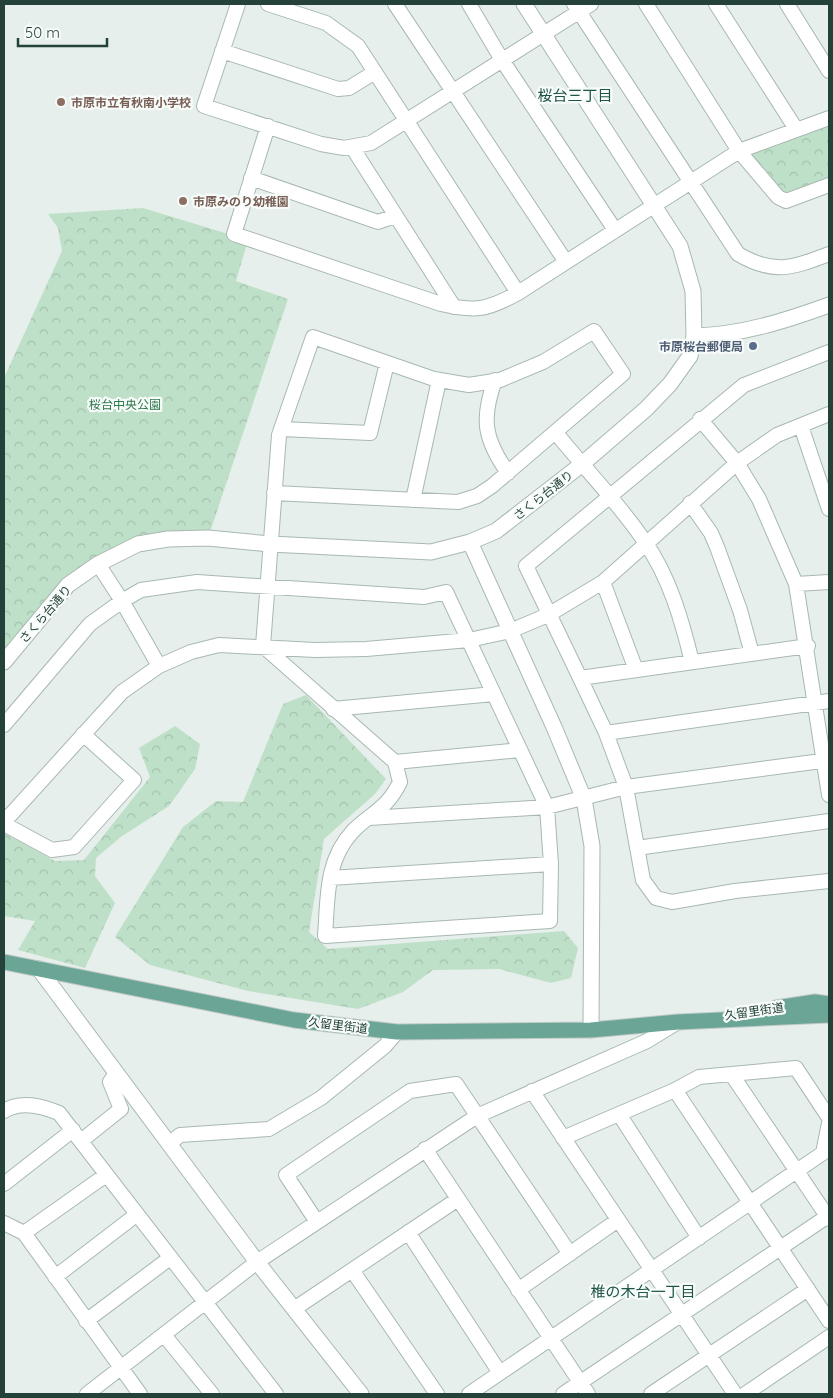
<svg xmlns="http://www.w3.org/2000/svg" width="833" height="1398" viewBox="0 0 833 1398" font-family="Quicksand,'Noto Sans JP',sans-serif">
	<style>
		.forest { fill: url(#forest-crowns) }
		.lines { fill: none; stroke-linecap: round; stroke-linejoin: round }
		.minor-casing { stroke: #a8b8b2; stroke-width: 16 }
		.tertiary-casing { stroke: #a8b8b2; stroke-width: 17 }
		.primary-casing { stroke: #c2cac8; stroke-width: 17 }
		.minor { stroke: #fff; stroke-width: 14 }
		.tertiary { stroke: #fff; stroke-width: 15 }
		.primary { stroke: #6aa596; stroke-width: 15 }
		.education-dot { fill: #8d6e63; stroke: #f7fbf9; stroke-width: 2 }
		.service-dot { fill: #5c6f8a; stroke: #f7fbf9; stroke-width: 2 }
		.labels { text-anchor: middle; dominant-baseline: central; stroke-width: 4.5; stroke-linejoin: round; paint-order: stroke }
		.education-label { font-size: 12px; font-weight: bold; fill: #785e54; stroke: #f7fbf9; text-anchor: start }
		.service-label { font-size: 12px; font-weight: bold; fill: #4e5e75; stroke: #f7fbf9; text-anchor: end }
		.park-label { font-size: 12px; fill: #2d7a4b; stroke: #f7fbf9 }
		.street-label { font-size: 12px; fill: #24423a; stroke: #f7fbf9 }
		.quarter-label { font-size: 15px; fill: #1f5548; stroke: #f7fbf9 }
	</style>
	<defs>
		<pattern id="forest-crowns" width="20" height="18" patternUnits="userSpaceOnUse" patternTransform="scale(1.25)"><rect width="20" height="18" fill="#bfe0c8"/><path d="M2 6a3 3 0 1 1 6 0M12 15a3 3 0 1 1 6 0" fill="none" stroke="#a4c1ad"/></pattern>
	</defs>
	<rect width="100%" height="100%" fill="#e6efeb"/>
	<path class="forest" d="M829 118V185L786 201 739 151Z
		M143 208 248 240 236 281 288 299 208 538 168 539 98 564 4 662V378L62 251 58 228 48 214Z
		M306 695 386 779 375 794 324 839 309 932 328 949 564 931 578 948 571 978 551 983 499 969 433 970 403 992 358 1009 248 991 150 965 115 937 183 827 216 801 243 802 283 704Z
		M175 726 200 744 195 769 169 806 122 836 96 858 95 876 115 903 85 968 18 950 35 921 4 916V833L55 861 84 860 150 777 139 748Z"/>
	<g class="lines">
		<defs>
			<path id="minor" d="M238 4 204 106 321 144 344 148 371 143 591 4
				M268 4 326 23 358 46 518 293
				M395 4 566 262
				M469 4 502 60 615 230
				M574 4 738 254C774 275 792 268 829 254
				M646 4 739 151 778 197 786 201 829 185
				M716 4 796 129
				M787 4 829 71
				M222 51 338 89 349 88 375 72
				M268 126 234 234 441 304C476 312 487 310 518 293L739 151 829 118
				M352 147 454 307
				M251 178 378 222 395 216
				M495 380C481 419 484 439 508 473
				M700 419 737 463 759 499 796 584 829 795
				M801 426 829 509
				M281 429 370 433 387 363
				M556 433C585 469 619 503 645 542 670 578 682 621 692 662
				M413 500 439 380
				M690 503 711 533 717 547 740 610 752 654
				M98 564 122 601 159 666
				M603 582 636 670
				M796 584 829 582
				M808 646 580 678 526 566 744 385 829 352
				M580 678 606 733 626 787 643 880 656 898 672 902 735 891 829 881
				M333 709 494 694
				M4 725 90 624 122 601 141 590 197 582 424 597 446 592 547 807 551 864 550 921 325 936C328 898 325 861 353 831 372 812 387 809 400 782L395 762 263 646 279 435 313 337 434 379 469 385 500 380 543 362 594 331 623 374 492 486 477 496 458 502 274 493
				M606 733 829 701
				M395 762 520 750
				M369 818 547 807 626 787 829 760
				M4 822 122 692 159 666 191 652 219 645 315 650 366 649 469 640 510 631 548 615 603 582 737 463 777 435 829 414
				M4 824 52 850 74 847 134 780 83 734
				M637 848 829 821
				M330 878 551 864
				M732 1075 829 1219
				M675 1090 829 1321
				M532 1091 735 1394
				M4 1111C21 1100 42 1106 59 1113L276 1394
				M619 1114 699 1238
				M563 1138 675 1090 699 1077 796 1068 829 1118
				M81 1141 121 1109 110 1082 116 1073
				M169 1144 180 1135 269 1129 321 1098 385 1046 397 1032
				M425 1149 588 1394
				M4 1184 73 1130
				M317 1222 286 1175 410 1091 456 1084 570 1254
				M4 1223 24 1233 140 1394
				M408 1232 500 1373
				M24 1233 106 1175
				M352 1270 437 1394
				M55 1277 136 1215
				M518 1290 618 1220
				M294 1309 458 1199
				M86 1321 170 1258
				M164 1335 212 1394
				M87 1394 257 1262 477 1116 647 1041 678 1022
				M469 1394 823 1153 829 1123
				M563 1394 828 1216
				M651 1394 808 1289
				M745 1394 829 1337"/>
			<path id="tertiary" d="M694 336C741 335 785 321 829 305
				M470 542 554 727 584 799 592 846 591 1030
				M4 662 68 585 98 564 138 544 168 539 208 538 270 544 431 552 470 542 496 531 581 465 646 409 670 384 690 356 694 336 693 291 680 246 524 4
				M39 969 257 1262 361 1394"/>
			<path id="primary" d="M4 962 294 1020 397 1032 591 1030 678 1022 829 1015
				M776 1008 815 1002 829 1004"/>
		</defs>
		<use href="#minor" class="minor-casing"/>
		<use href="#tertiary" class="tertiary-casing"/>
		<use href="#primary" class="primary-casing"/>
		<use href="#minor" class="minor"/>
		<use href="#tertiary" class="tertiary"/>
		<use href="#primary" class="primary"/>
	</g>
	<g class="education-dot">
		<circle cx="61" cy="102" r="5"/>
		<circle cx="183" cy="201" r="5"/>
	</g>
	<circle class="service-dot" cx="753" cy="346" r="5"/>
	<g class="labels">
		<g class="education-label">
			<text x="71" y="102">市原市立有秋南小学校</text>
			<text x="193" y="201">市原みのり幼稚園</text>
		</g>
		<g class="service-label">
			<text x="743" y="346">市原桜台郵便局</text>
		</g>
		<g class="park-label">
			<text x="125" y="404">桜台中央公園</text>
		</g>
		<g class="street-label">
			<text transform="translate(543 495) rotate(-38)">さくら台通り</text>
			<text transform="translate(45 614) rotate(-49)">さくら台通り</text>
			<text transform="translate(754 1011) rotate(-8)">久留里街道</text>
			<text transform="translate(338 1025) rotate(7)">久留里街道</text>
		</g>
		<g class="quarter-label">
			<text x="575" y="95">桜台三丁目</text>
			<text x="643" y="1291">椎の木台一丁目</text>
		</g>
	</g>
	<rect width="833" height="1398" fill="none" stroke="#24423a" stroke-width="10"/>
	<path d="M18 38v8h89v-8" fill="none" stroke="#24423a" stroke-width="2.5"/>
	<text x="25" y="38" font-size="15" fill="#24423a" stroke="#f7fbf9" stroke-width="4" paint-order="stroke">50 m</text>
</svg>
